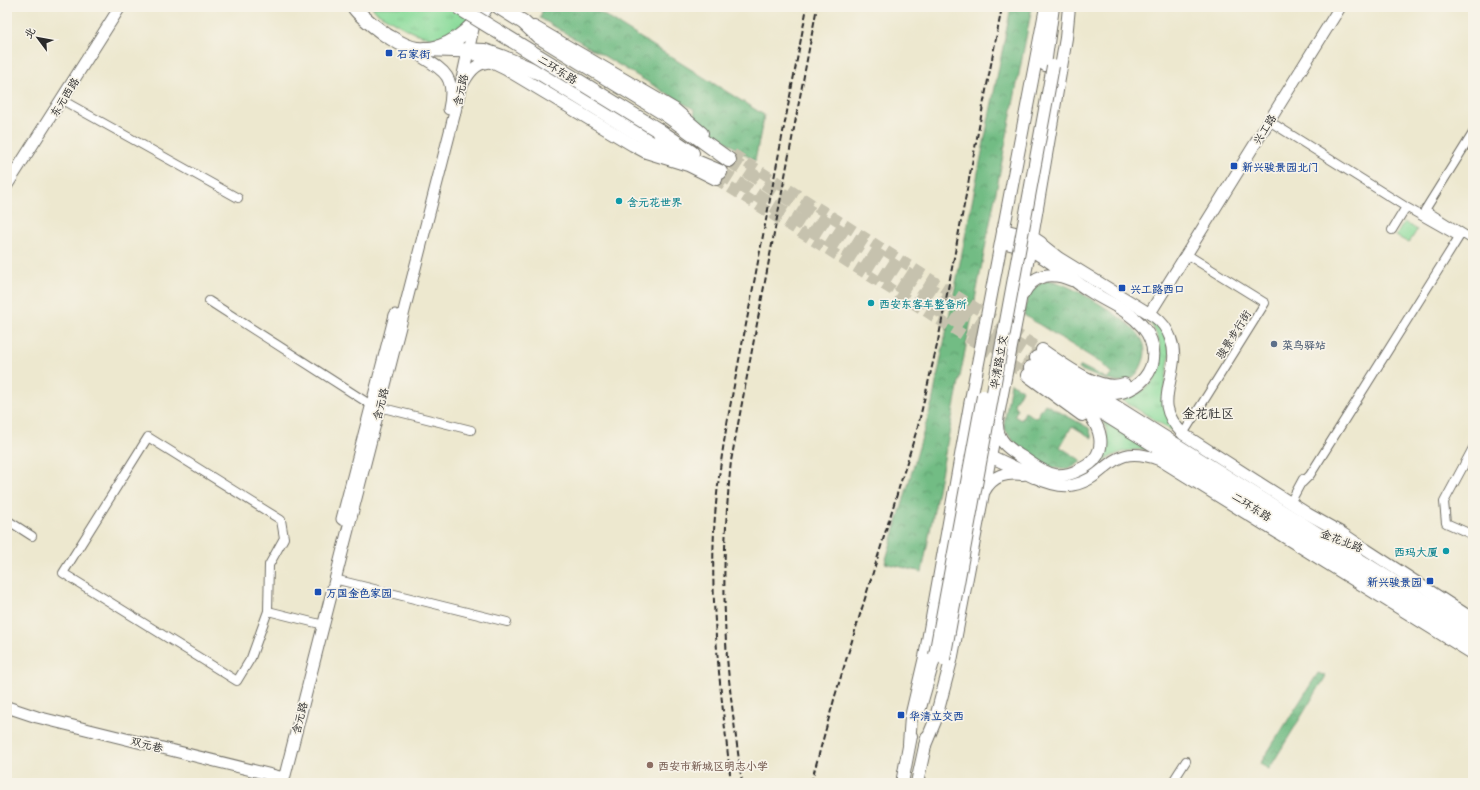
<svg xmlns="http://www.w3.org/2000/svg" width="1480" height="790" viewBox="0 0 1480 790" font-family="Mali,'LXGW WenKai TC',sans-serif">
	<style>
		.grass { fill: url(#grass-tufts); stroke: #5c8464 }
		.forest { fill: url(#forest-crowns); stroke: #4e7458 }
		.garden { fill: #8ddc9c; stroke: #5c8464 }
		.lines { fill: none; stroke-linecap: round; stroke-linejoin: round }
		.secondary-tunnel { stroke: #c6c2ae; stroke-width: 11; stroke-dasharray: 11 5.5; stroke-linecap: butt }
		.highway-tunnel { stroke: #c6c2ae; stroke-width: 14; stroke-dasharray: 14 7; stroke-linecap: butt }
		.street-casing { stroke: #6f6d64; stroke-width: 10 }
		.secondary-casing { stroke: #6f6d64; stroke-width: 13 }
		.primary-casing { stroke: #6f6d64; stroke-width: 14 }
		.highway-casing { stroke: #6f6d64; stroke-width: 16 }
		.street { stroke: #fff; stroke-width: 8 }
		.secondary { stroke: #fff; stroke-width: 11 }
		.primary { stroke: #fff; stroke-width: 12 }
		.highway { stroke: #fff; stroke-width: 14 }
		.rail { stroke: #2b2b2b; stroke-width: 2; stroke-dasharray: 6 3; stroke-linecap: butt }
		.primary-bridge-casing { stroke: #6f6d64; stroke-width: 14; stroke-linecap: butt }
		.highway-bridge-casing { stroke: #6f6d64; stroke-width: 16; stroke-linecap: butt }
		.primary-bridge { stroke: #fff; stroke-width: 12 }
		.highway-bridge { stroke: #fff; stroke-width: 14 }
		.transit-dot { fill: #1a4fb4; stroke: #f7f3e8; stroke-width: 1.5 }
		.culture-dot { fill: #0f9aa8; stroke: #f7f3e8; stroke-width: 1.5 }
		.service-dot { fill: #5c6f8a; stroke: #f7f3e8; stroke-width: 1.5 }
		.education-dot { fill: #8d6e63; stroke: #f7f3e8; stroke-width: 1.5 }
		.labels { text-anchor: middle; dominant-baseline: central; stroke-width: 3.5; stroke-linejoin: round; paint-order: stroke }
		.transit-label { font-size: 11px; font-weight: bold; fill: #164399; stroke: #f7f3e8; text-anchor: start }
		.street-label { font-size: 11px; fill: #2b2b2b; stroke: #f7f3e8 }
		.culture-label { font-size: 11px; font-weight: bold; fill: #0d838f; stroke: #f7f3e8; text-anchor: start }
		.service-label { font-size: 11px; font-weight: bold; fill: #4e5e75; stroke: #f7f3e8; text-anchor: start }
		.education-label { font-size: 11px; font-weight: bold; fill: #785e54; stroke: #f7f3e8; text-anchor: start }
		.quarter-label { font-size: 13px; fill: #2b2b2b; stroke: #f7f3e8 }
	</style>
	<defs>
		<pattern id="grass-tufts" width="24" height="20" patternUnits="userSpaceOnUse"><rect width="24" height="20" fill="#8ddc9c"/><path d="M3 7l-1-3M5 7V3M7 7l1-3M15 17l-1-3M17 17v-4M19 17l1-3" fill="none" stroke="#7abd87"/></pattern>
		<pattern id="forest-crowns" width="20" height="18" patternUnits="userSpaceOnUse"><rect width="20" height="18" fill="#72bc84"/><path d="M2 6a3 3 0 1 1 6 0M12 15a3 3 0 1 1 6 0" fill="none" stroke="#5e996c"/></pattern>
	</defs>
	<rect width="100%" height="100%" fill="#f7f3e8"/>
	<filter id="ink" filterUnits="userSpaceOnUse"><feTurbulence type="fractalNoise" baseFrequency=".025" numOctaves="2"/><feDisplacementMap in="SourceGraphic" scale="8" xChannelSelector="R" yChannelSelector="G"/><feConvolveMatrix kernelMatrix="1 2 1 2 8 2 1 2 1" color-interpolation-filters="sRGB"/></filter>
	<filter id="wash" filterUnits="userSpaceOnUse"><feTurbulence type="fractalNoise" baseFrequency=".012" numOctaves="4" result="noise"/><feDisplacementMap in="SourceGraphic" scale="16" xChannelSelector="R" yChannelSelector="G"/><feGaussianBlur stdDeviation="0.9" result="paint"/><feColorMatrix in="noise" values="0 0 0 0 0 0 0 0 0 0 0 0 0 0 0 0 0 1.4 0 .05"/><feComposite in="paint" operator="in"/></filter>
	<g filter="url(#wash)">
		<rect width="100%" height="100%" fill="#ede8cf"/>
		<path class="grass" d="M372 7H478C450 60 415 34 376 12Z
			M1146 317 1154 320 1166 337 1170 354 1164 389 1184 438 1119 398C1164 395 1172 348 1146 317Z
			M1104 421 1154 451C1137 447 1120 451 1105 460 1093 468 1087 476 1072 479L1101 459C1109 446 1108 434 1104 421Z"/>
		<path class="forest" d="M551 7H591L764 115 755 161 694 120 695 110 540 18 543 8Z
			M1011 7H1032L922 572 885 563 932 403Z
			M1049 280C1069 283 1131 320 1141 338 1146 346 1146 355 1142 364 1131 394 1100 378 1079 369L1081 366 1107 379 1112 374 1101 363 1024 315C1028 293 1028 288 1049 280Z
			M1011 383 1022 390 1014 404 1018 409 1014 416 1021 420 1025 412 1036 418 1045 404 1089 428 1092 438 1072 426 1060 447 1082 461C1077 464 1072 469 1066 469 1048 472 1007 443 1004 425Z
			M1318 673 1326 676 1269 769 1260 764Z"/>
		<path class="garden" d="M1404 222 1417 230 1409 243 1396 236Z"/>
	</g>
	<g filter="url(#ink)">
		<g class="lines">
			<path class="secondary-tunnel" d="M733 154 1042 350
				M716 179 1027 375"/>
			<path class="highway-tunnel" d="M729 160 1037 358
				M720 172 1031 368"/>
			<defs>
				<path id="street" d="M62 100 238 198
					M1269 121 1406 207 1459 237 1310 475 1302 483
					M1473 133 1425 210 1473 240
					M1392 230 1406 207
					M209 301 371 405 471 430
					M1183 434 1265 303 1186 254
					M1473 448 1444 502 1446 523 1473 535
					M1290 503 1303 479
					M7 520 32 536
					M334 579 507 622
					M268 611 251 658 237 681 63 573 148 437 281 520 284 538 269 565 268 611 324 625
					M1172 783 1186 761"/>
				<path id="secondary" d="M408 48C436 68 458 69 449 109
					M464 82C471 69 479 61 494 62
					M7 185 120 7
					M1045 247 1059 258 1155 317C1169 327 1176 347 1173 364 1169 394 1157 407 1183 434L1308 514 1342 533 1364 548
					M1150 313 1340 7
					M1034 477C1045 482 1060 488 1073 485 1111 477 1108 441 1160 460L1473 654
					M342 519 395 315
					M1357 545 1364 548 1473 619
					M7 707 37 717 284 778
					M283 783 454 116 474 24"/>
				<path id="primary" d="M534 27 674 109 702 133
					M469 51 506 69 633 145 646 152 688 165 716 179
					M1045 65 1053 7
					M1003 230 1032 237 1041 243
					M1001 242C1010 244 1021 246 1030 250 1053 260 1069 279 1090 291 1108 303 1128 309 1143 327 1172 364 1135 405 1093 390
					M1023 294C1033 274 1052 271 1072 280
					M1042 350C1063 364 1099 393 1124 384
					M1027 375 1082 415
					M997 425C997 440 1008 448 1020 456 1030 462 1042 473 1055 475 1063 476 1071 474 1079 470 1114 455 1101 421 1077 402
					M982 454 990 456 1034 477
					M984 491C993 475 1006 472 1023 474
					M919 711 935 655
					M909 744 911 717 925 657 970 405 1046 7
					M925 745 935 721 951 661 1032 237 1066 38 1069 7
					M902 783 911 736
					M917 783 927 737"/>
				<path id="highway" d="M354 7C362 18 375 27 386 35 395 40 406 48 417 49 446 53 472 30 486 7
					M499 7 523 22 538 36 667 115 729 160
					M424 49 485 51 502 57 540 73 660 147 720 172
					M658 130 692 153
					M1037 358 1473 632
					M1031 368 1473 643"/>
			</defs>
			<use href="#street" class="street-casing"/>
			<use href="#secondary" class="secondary-casing"/>
			<use href="#primary" class="primary-casing"/>
			<use href="#highway" class="highway-casing"/>
			<use href="#street" class="street"/>
			<use href="#secondary" class="secondary"/>
			<use href="#primary" class="primary"/>
			<use href="#highway" class="highway"/>
			<path class="rail" d="M731 783C722 699 710 615 714 531 718 457 735 382 749 309 768 208 788 108 807 7
				M742 783C735 728 726 672 725 616 723 564 726 513 731 461L817 7
				M811 783 835 696 918 426 938 341 1002 7"/>
			<defs>
				<path id="primary-bridge" d="M935 655 983 396
					M944 659 1053 66"/>
				<path id="highway-bridge" d="M458 7 658 130"/>
			</defs>
			<use href="#primary-bridge" class="primary-bridge-casing"/>
			<use href="#highway-bridge" class="highway-bridge-casing"/>
			<use href="#primary-bridge" class="primary-bridge"/>
			<use href="#highway-bridge" class="highway-bridge"/>
		</g>
	</g>
	<g class="transit-dot">
		<rect x="385" y="49" width="8" height="8" rx="2"/>
		<rect x="1230" y="162" width="8" height="8" rx="2"/>
		<rect x="1118" y="284" width="8" height="8" rx="2"/>
		<rect x="1426" y="577" width="8" height="8" rx="2"/>
		<rect x="314" y="588" width="8" height="8" rx="2"/>
		<rect x="897" y="711" width="8" height="8" rx="2"/>
	</g>
	<g class="culture-dot">
		<circle cx="619" cy="201" r="4"/>
		<circle cx="871" cy="303" r="4"/>
		<circle cx="1446" cy="551" r="4"/>
	</g>
	<circle class="service-dot" cx="1274" cy="344" r="4"/>
	<circle class="education-dot" cx="650" cy="765" r="4"/>
	<g class="labels">
		<g class="transit-label">
			<text x="397" y="53">石家街</text>
			<text x="1242" y="166">新兴骏景园北门</text>
			<text x="1130" y="288">兴工路西口</text>
			<text x="1422" y="581" text-anchor="end">新兴骏景园</text>
			<text x="326" y="592">万国金色家园</text>
			<text x="909" y="715">华清立交西</text>
		</g>
		<g class="street-label">
			<text transform="translate(558 69) rotate(32)">二环东路</text>
			<text transform="translate(460 90) rotate(-77)">含元路</text>
			<text transform="translate(64 97) rotate(-58)">东元西路</text>
			<text transform="translate(1264 129) rotate(-58)">兴工路</text>
			<text transform="translate(1233 334) rotate(-58)">骏景步行街</text>
			<text transform="translate(998 362) rotate(-80)">华清路立交</text>
			<text transform="translate(380 404) rotate(-76)">含元路</text>
			<text transform="translate(1252 506) rotate(32)">二环东路</text>
			<text transform="translate(1342 540) rotate(21)">金花北路</text>
			<text transform="translate(299 718) rotate(-76)">含元路</text>
			<text transform="translate(147 744) rotate(14)">双元巷</text>
		</g>
		<g class="culture-label">
			<text x="627" y="201">含元花世界</text>
			<text x="879" y="303">西安东客车整备所</text>
			<text x="1438" y="551" text-anchor="end">西玛大厦</text>
		</g>
		<g class="service-label">
			<text x="1282" y="344">菜鸟驿站</text>
		</g>
		<g class="education-label">
			<text x="658" y="765">西安市新城区明志小学</text>
		</g>
		<g class="quarter-label">
			<text x="1208" y="412">金花社区</text>
		</g>
	</g>
	<rect width="1480" height="790" fill="none" stroke="#f7f3e8" stroke-width="24"/>
	<g transform="translate(38 38) rotate(302)" stroke="#f7f3e8" stroke-width="3" paint-order="stroke">
	<path d="M0-3L7 15L0 10L-7 15Z" fill="#2b2b2b"/>
	<text y="-6" font-size="11" font-weight="bold" text-anchor="middle" fill="#2b2b2b">北</text>
	</g>
</svg>
